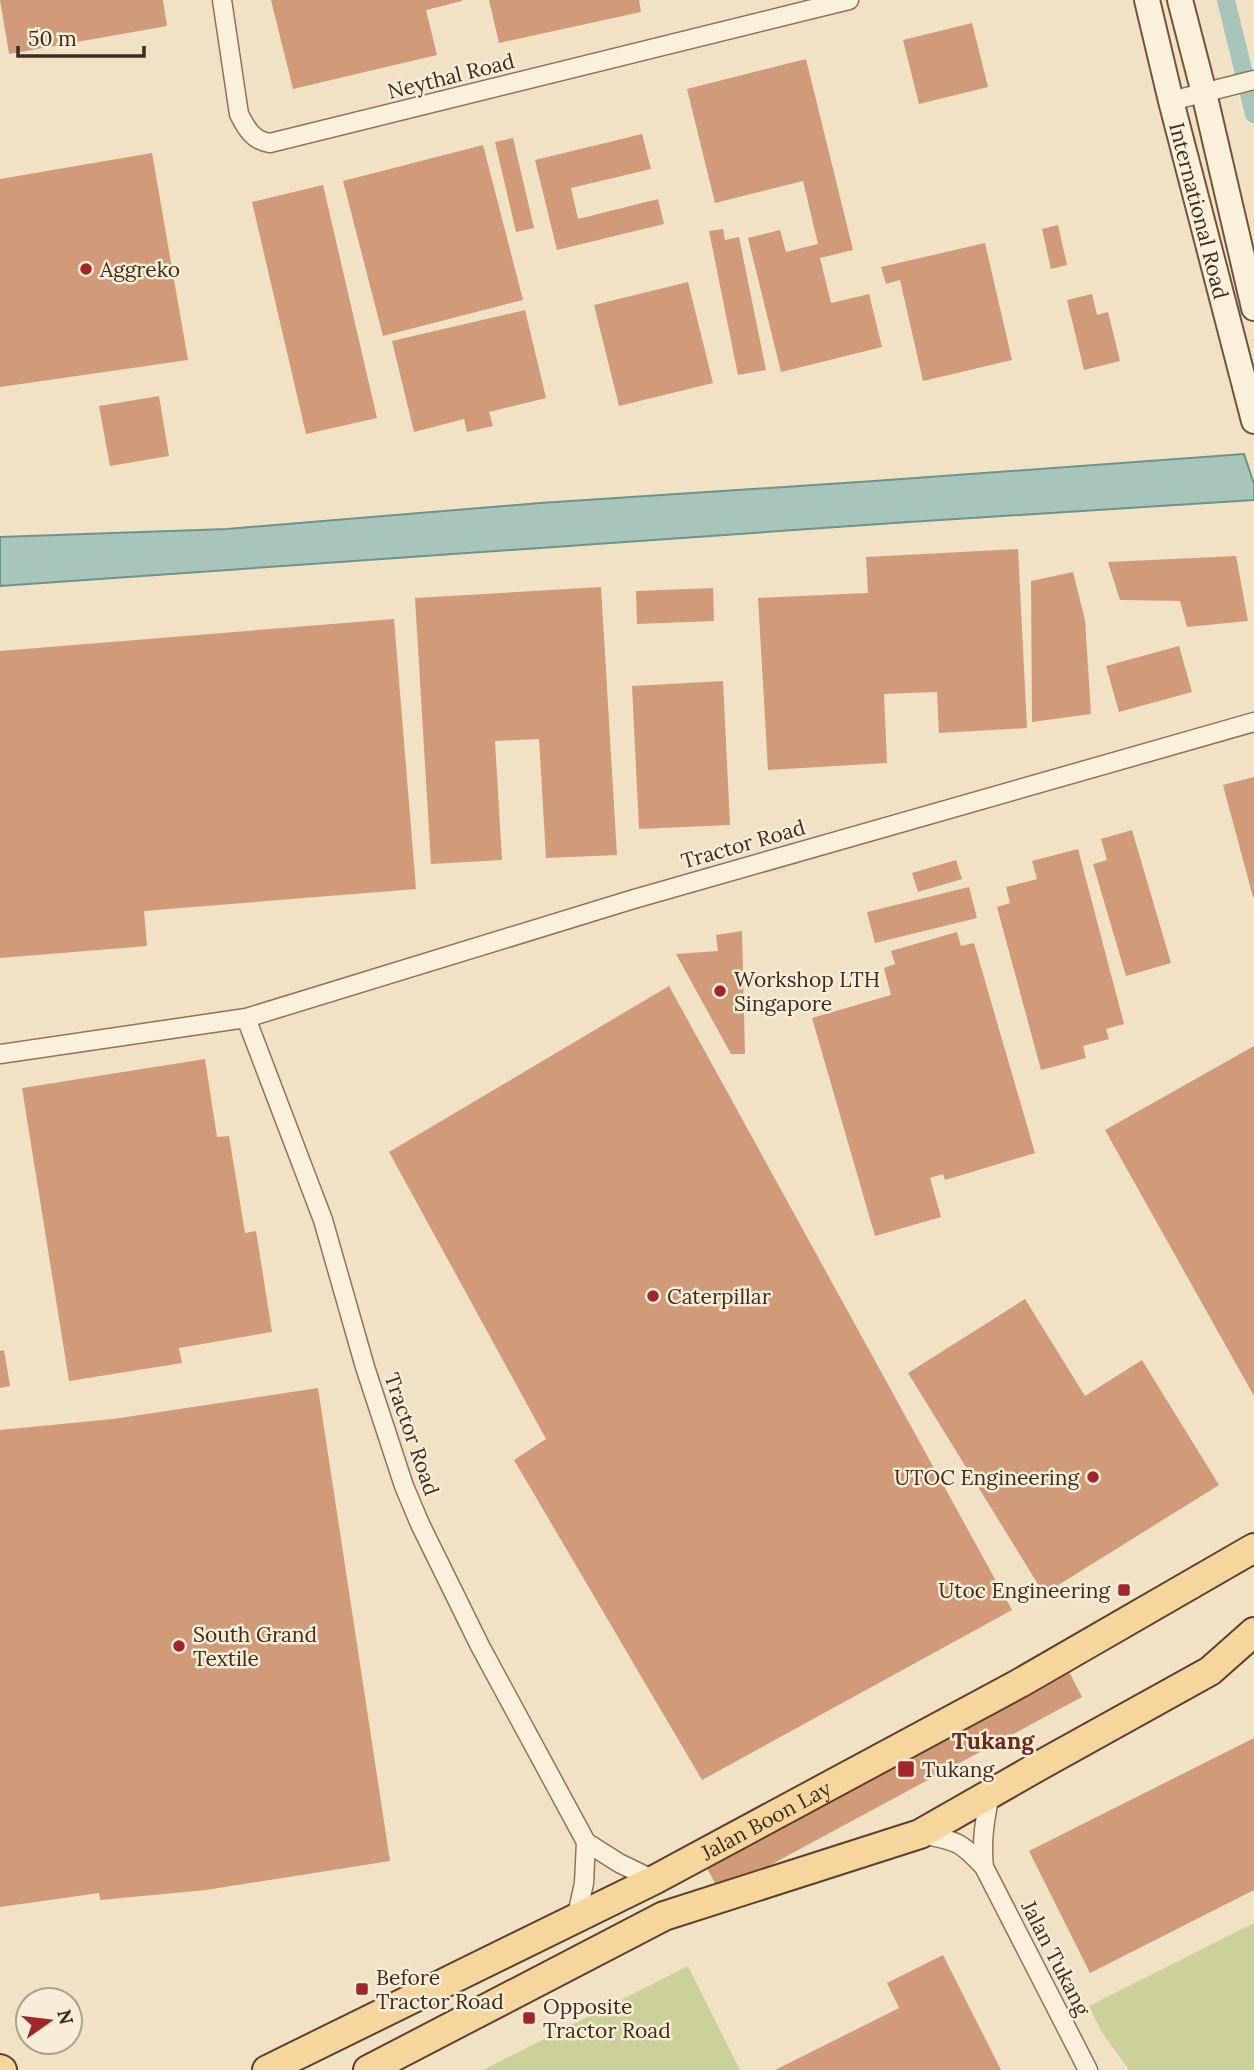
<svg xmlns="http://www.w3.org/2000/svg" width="1254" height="2070" viewBox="0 0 1254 2070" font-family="Lora,serif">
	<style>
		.green { fill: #ccd099 }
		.water { fill: #a8c5bb; stroke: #6d9489; stroke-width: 2 }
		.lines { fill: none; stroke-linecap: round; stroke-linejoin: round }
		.canal { stroke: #a8c5bb; stroke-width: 18 }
		.building { fill: #d19b7a }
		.street-casing { stroke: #8e745a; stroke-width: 21 }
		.secondary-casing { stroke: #70553d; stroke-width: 28 }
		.primary-casing { stroke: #5c422e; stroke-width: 32 }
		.street { stroke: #fbf0da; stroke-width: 18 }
		.secondary { stroke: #fbf0da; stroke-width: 24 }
		.primary { stroke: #f6d69d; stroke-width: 28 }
		.poi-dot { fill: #a1262c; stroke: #f8edd6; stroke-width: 2.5 }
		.labels { text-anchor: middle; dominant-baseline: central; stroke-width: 5; stroke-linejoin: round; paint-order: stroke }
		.street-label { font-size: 21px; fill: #3d2c1f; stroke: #f8edd6 }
		.poi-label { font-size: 21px; fill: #3d2c1f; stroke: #f8edd6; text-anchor: start }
		.neighbourhood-label { font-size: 23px; font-weight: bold; fill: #6d291b; stroke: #f8edd6 }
	</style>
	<rect width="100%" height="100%" fill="#f1e2c6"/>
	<path class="green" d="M1254 1923V2070H1129L1101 2031 1089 2006Z
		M688 1966 740 2070H483Z"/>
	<path class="water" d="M1244 454 1254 484V500L894 523 0 586V537L227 529 540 503 874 481Z"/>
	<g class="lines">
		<path class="canal" d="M1226 0 1254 114"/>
	</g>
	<path class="building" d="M0 0H163L167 26 9 54Z
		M271 0H462V1L426 10 437 55 293 89Z
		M489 0H639L641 12 499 43Z
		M972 23 988 87 919 104 903 40Z
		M806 59 853 250 820 258 831 303 869 294 882 347 781 372 748 238 780 230 786 252 818 244 803 181 715 203 687 89Z
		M642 134 651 169 571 188 578 219 658 199 664 224 557 250 535 160Z
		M513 138 534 228 516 232 495 142Z
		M483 145 523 300 383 336 343 181Z
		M152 153 188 360 0 387V179Z
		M323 185 377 418 306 434 252 202Z
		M1058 225 1067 265 1051 269 1042 229Z
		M723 229 725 240 739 237 766 370 738 375 709 231Z
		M985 243 1012 360 923 381 900 280 886 284 881 267Z
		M688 282 713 383 619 406 594 305Z
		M1092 294 1097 315 1108 312 1120 361 1084 370 1067 300Z
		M525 310 546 398 489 412 493 426 467 432 464 419 414 432 392 341Z
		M159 396 169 456 110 466 99 406Z
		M1018 549 1027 728 939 733 937 692 884 694 887 763 768 770 758 598 868 593 866 557Z
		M1236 556 1248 621 1187 627 1180 601 1120 600 1108 562Z
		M1073 572 1085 620 1091 714 1032 722 1031 581Z
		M601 587 617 855 546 858 539 739 495 741 502 860 431 864 415 598Z
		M713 588 714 621 637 624 636 591Z
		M394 619 416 889 144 911 147 946 0 958V651Z
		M1179 646 1192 692 1119 712 1106 666Z
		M723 681 730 825 639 829 632 686Z
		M1254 777V897H1253L1223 785Z
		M1132 830 1171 963 1126 976 1093 864 1107 860 1101 839Z
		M1078 849 1124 1024 1106 1029 1109 1039 1083 1046 1086 1058 1041 1070 997 907 1010 903 1006 887 1037 879 1032 861Z
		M956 860 962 879 918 892 912 873Z
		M969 887 977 918 875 943 867 912Z
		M742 931 745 1054H731L676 954 718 951 716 935Z
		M957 932 961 946 974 943 1035 1153 945 1180 943 1174 930 1178 941 1217 875 1236 812 1018 891 995 884 968 895 964 891 951Z
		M669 986 1012 1610 702 1780 514 1460 546 1439 389 1152Z
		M1254 1046V1396L1105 1130Z
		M205 1059 217 1137 229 1136 245 1233 256 1231 272 1332 179 1348 182 1363 69 1381 22 1088Z
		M1025 1299 1085 1396 1142 1360 1219 1485 1044 1594 908 1373Z
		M4 1350 10 1386 0 1388V1351Z
		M318 1388 390 1861 206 1890 100 1900 99 1893 0 1907V1430L113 1419Z
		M1062 1658 1082 1697 720 1892 699 1854Z
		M1254 1738V1890L1090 1973 1029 1851Z
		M943 1955 1001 2070H775L899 2008 887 1983Z"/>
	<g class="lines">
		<defs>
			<path id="street" d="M222 0 239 114C246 128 253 141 270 143L849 0
				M1171 101 1254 80
				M246 1018 323 1220 365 1367 404 1486 420 1524 480 1646 586 1842 619 1863 654 1880
				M0 1054 246 1018 634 899 1254 722
				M920 1834C956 1841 959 1840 984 1867L1088 2070
				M984 1867C981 1841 985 1819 990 1794
				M576 1920 584 1883 586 1842"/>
			<g id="secondary">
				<path id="s1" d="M1147 0 1171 101 1254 421"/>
				<path d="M1180 0 1204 93 1254 308"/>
			</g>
			<g id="primary">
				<path d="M0 2069 2 2070"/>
				<path id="s2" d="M267 2070 654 1880 1020 1683 1254 1548"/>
				<path d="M368 2070 664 1916 920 1834 1046 1762 1210 1671 1254 1632"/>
			</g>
		</defs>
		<use href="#street" class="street-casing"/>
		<use href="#secondary" class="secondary-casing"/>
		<use href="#primary" class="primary-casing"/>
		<use href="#street" class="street"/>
		<use href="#secondary" class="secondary"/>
		<use href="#primary" class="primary"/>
	</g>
	<g class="poi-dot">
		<circle cx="86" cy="269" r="7"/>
		<circle cx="720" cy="991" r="7"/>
		<circle cx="653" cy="1296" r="7"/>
		<circle cx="1093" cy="1477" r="7"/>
		<rect x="1117" y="1583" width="14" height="14" rx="3.5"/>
		<circle cx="179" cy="1646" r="7"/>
		<rect x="897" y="1760" width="18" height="18" rx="3.5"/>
		<rect x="355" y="1982" width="14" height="14" rx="3.5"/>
		<rect x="522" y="2011" width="14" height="14" rx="3.5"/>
	</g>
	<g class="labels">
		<g class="street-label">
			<text transform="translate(451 76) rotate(-14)">Neythal Road</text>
			<text stroke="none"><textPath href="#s1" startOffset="217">International Road</textPath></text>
			<text transform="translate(743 844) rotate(-16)">Tractor Road</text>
			<text transform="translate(412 1434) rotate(71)">Tractor Road</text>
			<text stroke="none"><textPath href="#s2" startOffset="558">Jalan Boon Lay</textPath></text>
			<text transform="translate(1056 1958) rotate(63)">Jalan Tukang</text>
		</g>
		<g class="poi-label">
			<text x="100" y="269">Aggreko</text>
			<text x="734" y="979">Workshop LTH<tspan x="734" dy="24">Singapore</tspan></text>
			<text x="667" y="1296">Caterpillar</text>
			<text x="1079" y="1477" text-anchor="end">UTOC Engineering</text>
			<text x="1110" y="1590" text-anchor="end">Utoc Engineering</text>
			<text x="193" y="1634">South Grand<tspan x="193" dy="24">Textile</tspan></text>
			<text x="922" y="1769">Tukang</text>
			<text x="376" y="1977">Before<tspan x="376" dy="24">Tractor Road</tspan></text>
			<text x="543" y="2006">Opposite<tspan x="543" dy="24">Tractor Road</tspan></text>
		</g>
		<g class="neighbourhood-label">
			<text x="993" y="1740">Tukang</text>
		</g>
	</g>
	<g transform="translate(49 2021) rotate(76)"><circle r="33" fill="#f8edd6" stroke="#ada08d" stroke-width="2"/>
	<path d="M0-5L12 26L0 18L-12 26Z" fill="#a1262c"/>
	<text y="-10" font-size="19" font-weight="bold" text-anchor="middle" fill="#3d2c1f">N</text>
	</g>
	<path d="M18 46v10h126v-10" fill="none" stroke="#3d2c1f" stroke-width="3.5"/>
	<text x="28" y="46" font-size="21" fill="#3d2c1f" stroke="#f8edd6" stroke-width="5" paint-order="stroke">50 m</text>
</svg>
